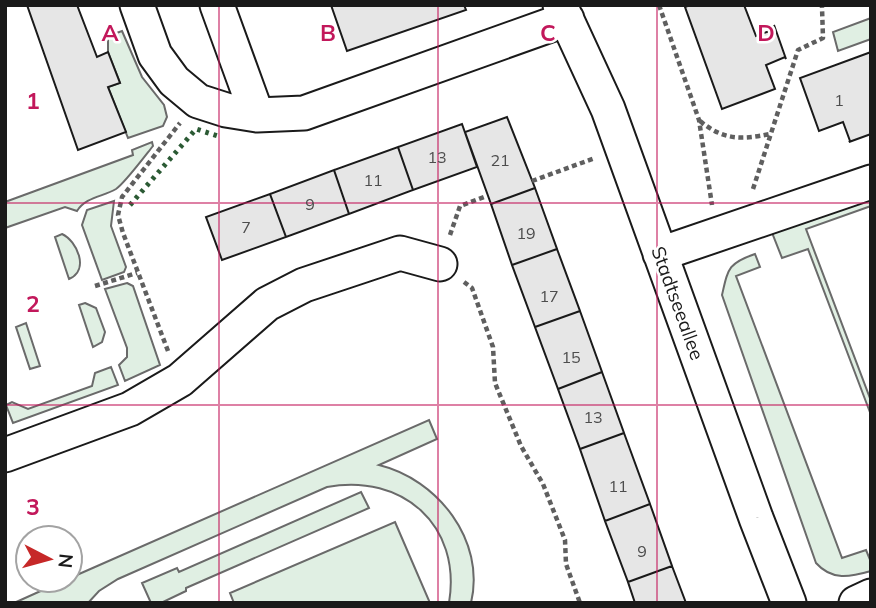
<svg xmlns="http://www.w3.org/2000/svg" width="876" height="608" viewBox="0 0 876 608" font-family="Mulish,sans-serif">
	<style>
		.green { fill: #e0efe3; stroke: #6a6a6a; stroke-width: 2 }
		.building { fill: #e6e6e6; stroke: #1a1a1a; stroke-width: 2 }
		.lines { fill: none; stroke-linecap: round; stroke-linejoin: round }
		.minor-casing { stroke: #1a1a1a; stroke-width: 37 }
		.path { stroke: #5f5f5f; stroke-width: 4.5; stroke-dasharray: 5 3.5; stroke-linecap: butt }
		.minor { stroke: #fff; stroke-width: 33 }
		.hedge { stroke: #2b5a34; stroke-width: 5; stroke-dasharray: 3.5 5; stroke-linecap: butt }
		.grid { fill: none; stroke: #c2185b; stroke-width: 2; stroke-opacity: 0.55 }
		.labels { text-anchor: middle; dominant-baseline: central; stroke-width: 5; stroke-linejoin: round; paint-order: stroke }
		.number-label { font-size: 16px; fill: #4d4d4d }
		.street-label { font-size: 19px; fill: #1a1a1a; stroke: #fff }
		.grid-label { font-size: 23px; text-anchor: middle; font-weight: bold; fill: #c2185b; stroke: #fff; stroke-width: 5; stroke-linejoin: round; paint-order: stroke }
	</style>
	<rect width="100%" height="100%" fill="#fff"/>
	<path class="green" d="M871 18V39L838 51 833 32Z
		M122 31 142 77 164 105 167 117 163 126 128 138 108 87 120 83 108 52V36Z
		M152 142 153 146C145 156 124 184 116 189 102 197 86 197 77 211L65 207 5 228V202L133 155 132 150Z
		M871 193V206L806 229 871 401V415L808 249 782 258 771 230Z
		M114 201 111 226 126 267 124 272 102 280 82 225 87 210Z
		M62 234C77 241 90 270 69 279L55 237Z
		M755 254 760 267 736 276 842 558 866 550 871 562V571C850 577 832 581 816 563L722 295C728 269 728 263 755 254Z
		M127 283 133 286 160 365 125 381 119 365 127 357V348L105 289Z
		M85 303 96 308 105 332 102 342 93 347 79 305Z
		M26 323 40 366 30 369 16 327Z
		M111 367 118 385 13 423 6 405 12 402 28 409 92 386 95 373Z
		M429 420 437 439 379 465C437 479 486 540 471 603H449C462 525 402 473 327 487L118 579 99 591 88 603H14L65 580H70V578Z
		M361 492 369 508 186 588V591L161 603H151L142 583 177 568 179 572Z
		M395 522 430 603H234L230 593Z"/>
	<path class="building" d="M27 5H77L97 57 108 52 120 83 108 87 126 132 78 150Z
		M331 5H464L466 10 347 51Z
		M690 5H744L756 36 775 29 774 25 786 59 785 57 766 65 775 89 722 109 685 7Z
		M871 52V134L849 142 850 141 843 122 819 131 800 78Z
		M507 117 535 188 491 204 465 132Z
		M462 124 477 167 413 190 398 147Z
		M398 147 413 190 349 214 334 170Z
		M334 170 349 214 286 237 270 194Z
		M535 188 557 249 512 265 491 204Z
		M270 194 286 237 222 260 206 217Z
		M557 249 580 311 535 327 512 265Z
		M580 311 602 372 558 389 535 327Z
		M602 372 624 433 580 449 558 389Z
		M624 433 650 504 605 521 580 449Z
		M650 504 672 566 628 582 605 521Z
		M672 566 686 603H635L628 582Z"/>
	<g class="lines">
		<defs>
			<path id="minor" d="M137 5 155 55 174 81 198 101 226 110 257 115 304 113 567 19
				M217 5 257 115
				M560 5 608 109 756 518 789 603
				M660 254 871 182
				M5 455 130 409 180 380 267 304 304 285 400 253 440 264
				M856 603 871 596"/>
		</defs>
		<use href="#minor" class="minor-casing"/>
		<path class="path" d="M659 5 699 120 712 205
			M700 121C723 140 741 140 770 134
			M532 181 595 158
			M753 189 798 50 823 38 822 7
			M450 235 460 206 487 196
			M464 282 472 288 493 347 495 383 521 446 543 484 565 540 566 564 580 603
			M95 286 137 273
			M168 351 123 233 118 215 122 197 180 123"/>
		<use href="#minor" class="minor"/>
		<path class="hedge" d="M130 205 196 129 221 137"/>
	</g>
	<path class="grid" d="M219 5V603M438 5V603M657 5V603M5 203H871M5 405H871"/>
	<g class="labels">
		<g class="number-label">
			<text x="839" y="100">1</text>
			<text x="437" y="157">13</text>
			<text x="500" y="160">21</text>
			<text x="373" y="180">11</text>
			<text x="310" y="204">9</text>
			<text x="246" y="227">7</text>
			<text x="526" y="233">19</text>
			<text x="549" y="296">17</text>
			<text x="571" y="357">15</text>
			<text x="593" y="417">13</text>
			<text x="618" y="486">11</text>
			<text x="642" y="551">9</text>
		</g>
		<g class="street-label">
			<text transform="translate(678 303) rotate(70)">Stadtseeallee</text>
		</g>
	</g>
	<g class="grid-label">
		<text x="110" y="41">A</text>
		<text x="328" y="41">B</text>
		<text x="548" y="41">C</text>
		<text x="766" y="41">D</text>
		<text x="33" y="109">1</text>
		<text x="33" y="312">2</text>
		<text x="33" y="515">3</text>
	</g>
	<rect width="876" height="608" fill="none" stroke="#1a1a1a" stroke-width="14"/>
	<g transform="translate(49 559) rotate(96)"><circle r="33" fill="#ffffff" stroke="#a3a3a3" stroke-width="2"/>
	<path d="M0-5L12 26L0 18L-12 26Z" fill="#c62828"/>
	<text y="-10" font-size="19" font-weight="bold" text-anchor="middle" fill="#1a1a1a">N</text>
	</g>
</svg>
